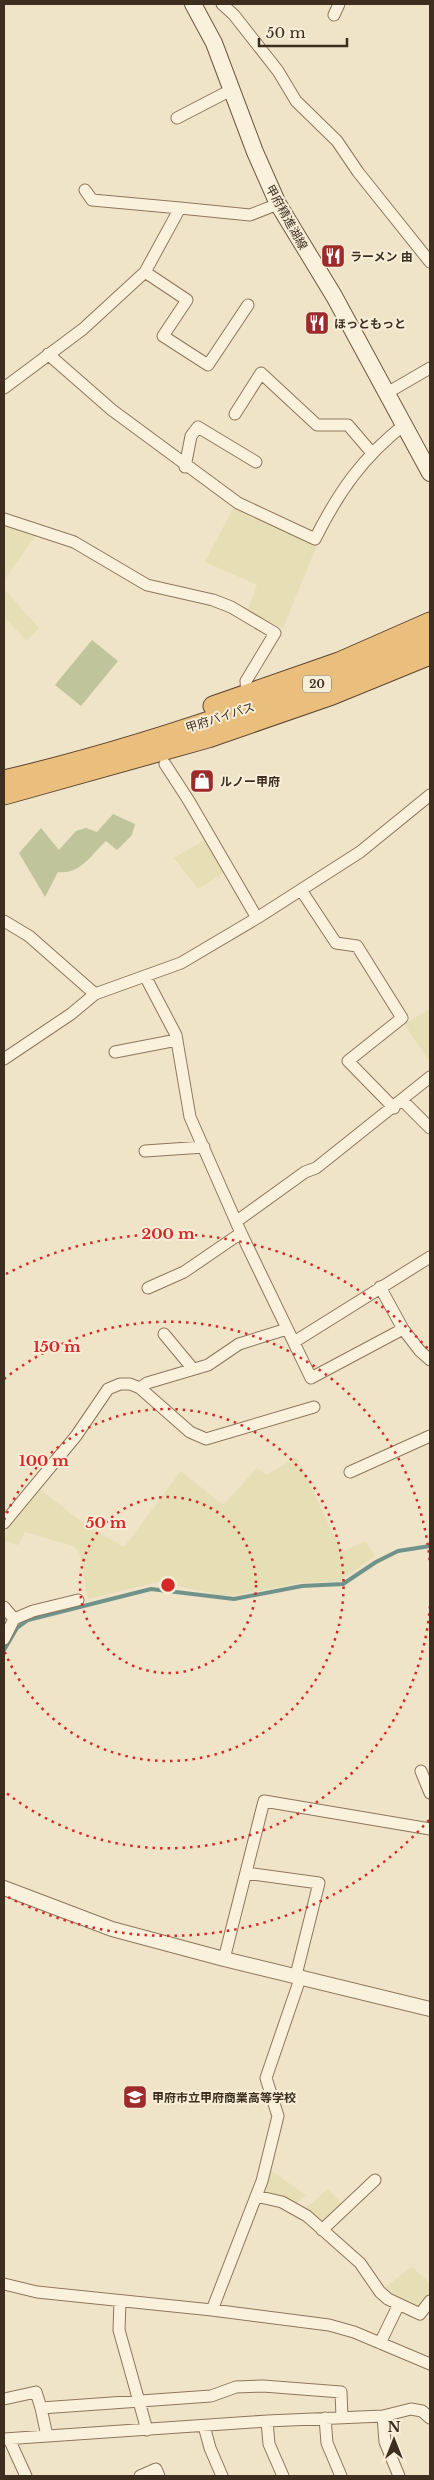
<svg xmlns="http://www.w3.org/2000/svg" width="434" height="2480" viewBox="0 0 434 2480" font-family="'Libre Baskerville','Noto Sans JP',serif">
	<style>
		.farmland { fill: #e6deb5 }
		.cemetery { fill: #bfc49a }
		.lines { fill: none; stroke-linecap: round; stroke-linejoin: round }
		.stream { stroke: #6f938a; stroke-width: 4 }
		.minor-casing { stroke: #8d765c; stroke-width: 13 }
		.tertiary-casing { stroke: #8d765c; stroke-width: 16 }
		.secondary-casing { stroke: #6f573f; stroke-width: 18 }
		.trunk-casing { stroke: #5b4430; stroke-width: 21 }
		.minor { stroke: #faf1dc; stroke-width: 11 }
		.tertiary { stroke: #faf1dc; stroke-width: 14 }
		.secondary { stroke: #faf1dc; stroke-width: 16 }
		.trunk { stroke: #eabe7c; stroke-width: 19 }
		.ring { fill: none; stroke: #d62828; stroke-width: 2.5; stroke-dasharray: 2.5 5 }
		.labels { text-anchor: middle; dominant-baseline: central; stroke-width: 4; stroke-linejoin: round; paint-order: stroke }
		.shield { fill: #f7eed8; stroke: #756857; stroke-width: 1 }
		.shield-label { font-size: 11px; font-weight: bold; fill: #3d2e20 }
		.street-label { font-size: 12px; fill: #3d2e20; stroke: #f7eed8 }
		.poi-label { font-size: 12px; font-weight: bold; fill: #3d2e20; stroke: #f7eed8; text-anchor: start }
		.centre { fill: #d62828; stroke: #f7eed8; stroke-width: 2.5 }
		.ring-label { font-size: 15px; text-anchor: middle; font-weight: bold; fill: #d62828; stroke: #f7eed8; stroke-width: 4; stroke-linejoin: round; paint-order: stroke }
	</style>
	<rect width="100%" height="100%" fill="#f0e4c8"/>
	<path class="farmland" d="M234 506 317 545 283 628 247 612 257 585 205 562Z
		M4 522 37 534 4 580Z
		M4 589 39 628 27 641 4 617Z
		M206 839 225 872 198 889 174 858Z
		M430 1009V1062L404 1024Z
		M297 1457 342 1552 365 1541 375 1556 340 1581 301 1583 235 1595H220L158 1582 88 1599 79 1552 73 1546 25 1532 18 1545 4 1541 8 1524 39 1489 89 1527 124 1547 181 1471 223 1505 257 1468 266 1475Z
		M266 2167 306 2195 296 2204 258 2191Z
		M328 2189 342 2203 326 2220 317 2221 305 2209Z
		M412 2267 430 2283V2295L418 2310 381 2290Z"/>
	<path class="cemetery" d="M92 640 118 661 81 706 55 685Z
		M113 814 135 824 132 835 117 850 106 841C91 855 80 875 58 872L45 897 19 853 41 828 59 850 76 831 86 828 97 832Z"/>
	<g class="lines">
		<path class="stream" d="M4 1650 17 1628 28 1620 151 1589 234 1599 302 1586 343 1584 376 1562 398 1551 430 1546"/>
		<defs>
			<path id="minor" d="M222 4 234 15 278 71 296 101 337 141 358 172 430 262
				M334 15 339 4
				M177 118 231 90
				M85 190 92 200 180 208
				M145 272 187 300 163 336 208 365 248 305
				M48 354 112 410 238 503 315 539C339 491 363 457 405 424
				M4 388 83 329 145 272 180 208 250 215 278 204
				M387 393 430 368
				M235 414 261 373 317 425H348L372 453
				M185 467 191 436 198 427 256 462
				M4 519 74 542 147 585 213 600 231 607 275 633 246 681 247 694
				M165 764 189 801 257 918
				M301 890 336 943 357 946 402 1018 348 1061 394 1108
				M4 921 29 936 95 994
				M145 976 176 1035 190 1117 241 1233 311 1378 403 1329 420 1351 430 1360
				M115 1052 177 1040
				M4 1059 71 1014 95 994 181 963 257 918 360 852 430 795
				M402 1100 430 1128
				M145 1151 204 1147
				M237 1221 305 1172 316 1168 430 1077
				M380 1287 403 1329
				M148 1288 184 1272 241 1233
				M164 1334 193 1369
				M294 1342 430 1257
				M140 1388 147 1383 208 1365 239 1344 287 1329
				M350 1472 430 1436
				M4 1523 76 1436 108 1389 120 1384H130L140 1388 190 1432 206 1439 314 1407
				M4 1607 14 1619
				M4 1639 14 1619 33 1611 78 1600
				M421 1771 430 1793
				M246 1873 319 1883 296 1975
				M224 1959 264 1801 430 1829
				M256 2196 282 2202 307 2216 360 2263 380 2292 388 2299 420 2314 430 2301
				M322 2230 375 2180
				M4 2284 37 2292 212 2310 329 2325 354 2332 430 2364
				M120 2301 119 2330 147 2430
				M212 2310 262 2181 278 2116 266 2078 301 1976
				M380 2343 399 2304
				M4 2399 36 2392 41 2408 211 2396 236 2387 263 2386 341 2392 342 2417
				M41 2408 47 2436
				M383 2416 385 2442 399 2476
				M325 2418 327 2443 341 2476
				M267 2421 269 2444 283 2476
				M204 2426 210 2448 222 2476
				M4 2439 267 2421 383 2416 411 2409 422 2411 430 2418
				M9 2439 26 2476
				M140 2476 156 2469 159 2476"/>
			<path id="tertiary" d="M4 1888 112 1929 224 1959 430 2009"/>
			<path id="secondary" d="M193 4 214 43 255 152 278 204 334 296 430 473"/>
			<path id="trunk" d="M213 706 339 662 430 622
				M4 780C150 746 292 695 430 638
				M4 795 208 738 332 695 430 655"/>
		</defs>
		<use href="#minor" class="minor-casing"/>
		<use href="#tertiary" class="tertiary-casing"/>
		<use href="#secondary" class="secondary-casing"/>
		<use href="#trunk" class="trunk-casing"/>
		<use href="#minor" class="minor"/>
		<use href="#tertiary" class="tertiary"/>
		<use href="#secondary" class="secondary"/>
		<use href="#trunk" class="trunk"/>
	</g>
	<g class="ring">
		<circle cx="168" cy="1585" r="88"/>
		<path d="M4 1520A176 176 0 1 1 4 1650"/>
		<path d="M430 1606A263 263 0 0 1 4 1791M4 1379A263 263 0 0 1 430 1564"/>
		<path d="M429 1820A351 351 0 0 1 6 1896M6 1274A351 351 0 0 1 429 1350"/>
	</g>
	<defs>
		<symbol id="restaurant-square" viewBox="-11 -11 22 22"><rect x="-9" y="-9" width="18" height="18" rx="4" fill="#9e2a2b" stroke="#f7eed8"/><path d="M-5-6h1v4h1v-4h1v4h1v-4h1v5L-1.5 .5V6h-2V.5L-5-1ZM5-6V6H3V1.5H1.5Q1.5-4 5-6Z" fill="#fff"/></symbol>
		<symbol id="shop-square" viewBox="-11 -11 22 22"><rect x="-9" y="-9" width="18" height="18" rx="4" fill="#9e2a2b" stroke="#f7eed8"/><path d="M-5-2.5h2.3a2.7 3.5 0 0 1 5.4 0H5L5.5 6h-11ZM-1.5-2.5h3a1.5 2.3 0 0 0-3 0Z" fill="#fff"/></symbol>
		<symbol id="school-square" viewBox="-11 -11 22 22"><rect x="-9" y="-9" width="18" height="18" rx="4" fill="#9e2a2b" stroke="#f7eed8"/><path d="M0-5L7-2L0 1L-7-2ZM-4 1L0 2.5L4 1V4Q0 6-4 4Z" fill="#fff"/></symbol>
	</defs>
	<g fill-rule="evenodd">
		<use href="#restaurant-square" x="319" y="242" width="28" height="28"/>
		<use href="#restaurant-square" x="303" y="309" width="28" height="28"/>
		<use href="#shop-square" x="188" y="767" width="28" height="28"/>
		<use href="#school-square" x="121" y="2083" width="28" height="28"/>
	</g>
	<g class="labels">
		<rect class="shield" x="303" y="675.5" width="28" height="17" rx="4"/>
		<g class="shield-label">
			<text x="317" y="684">20</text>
		</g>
		<g class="street-label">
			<text transform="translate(287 217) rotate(61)">甲府精進湖線</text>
			<text transform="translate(220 717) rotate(-18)">甲府バイパス</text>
		</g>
		<g class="poi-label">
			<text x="350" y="256">ラーメン 由</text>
			<text x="334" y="323">ほっともっと</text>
			<text x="220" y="781">ルノー甲府</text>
			<text x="152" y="2097">甲府市立甲府商業高等学校</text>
		</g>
	</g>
	<circle cx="168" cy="1585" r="8" class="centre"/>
	<g class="ring-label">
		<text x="168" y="1239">200 m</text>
		<text x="57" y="1352">150 m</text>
		<text x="44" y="1466">100 m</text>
		<text x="106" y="1528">50 m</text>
	</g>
	<rect width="434" height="2480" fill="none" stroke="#3d2e20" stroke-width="10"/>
	<g transform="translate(394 2440)" stroke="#f7eed8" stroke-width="4" paint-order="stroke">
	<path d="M0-4L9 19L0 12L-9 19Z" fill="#3d2e20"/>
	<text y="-8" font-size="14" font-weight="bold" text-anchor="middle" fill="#3d2e20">N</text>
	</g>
	<path d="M259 38v8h88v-8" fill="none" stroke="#3d2e20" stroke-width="2.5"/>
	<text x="266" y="38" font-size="15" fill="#3d2e20" stroke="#f7eed8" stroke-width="4" paint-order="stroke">50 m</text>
</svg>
